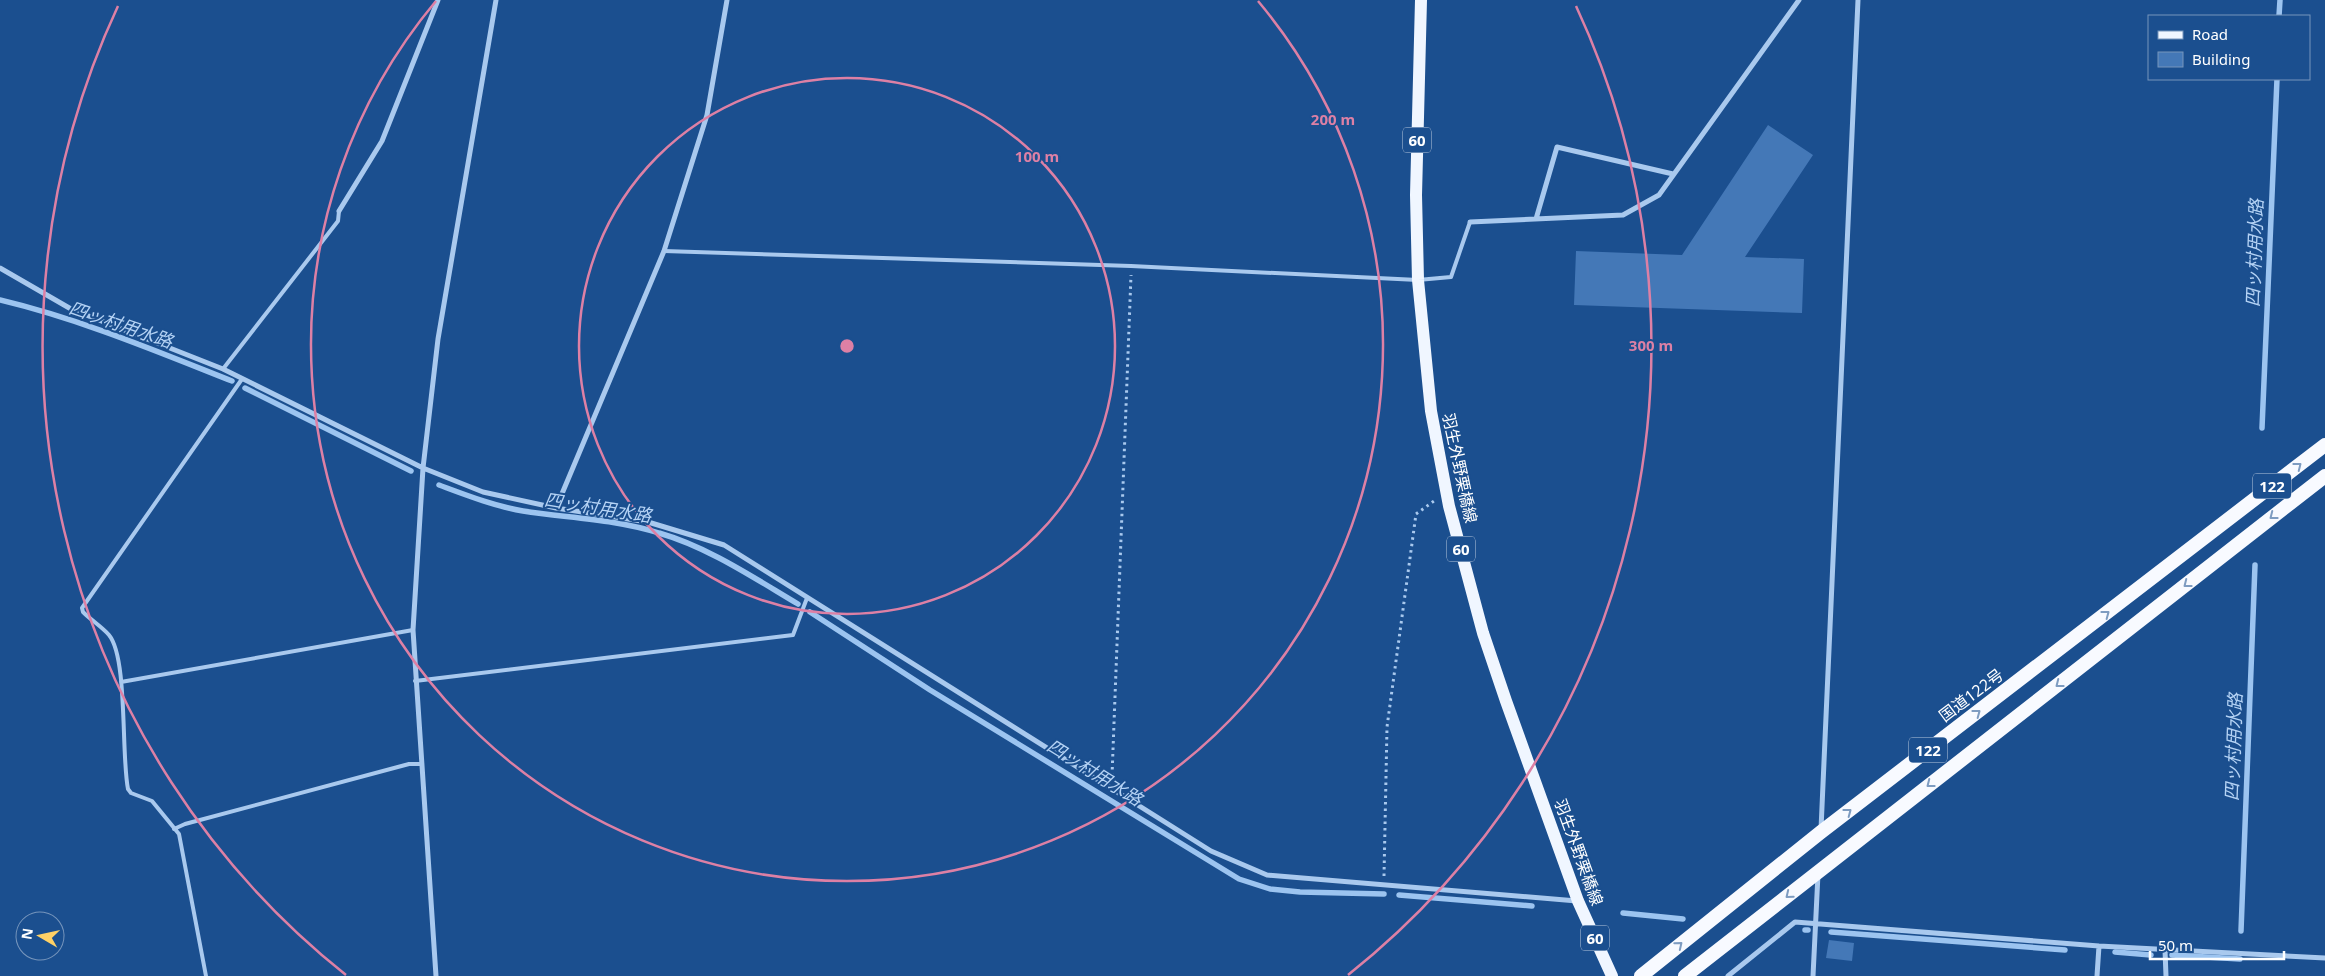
<svg xmlns="http://www.w3.org/2000/svg" width="2325" height="976" viewBox="0 0 2325 976" font-family="'Noto Sans','Noto Sans JP',sans-serif">
	<style>
		.lines { fill: none; stroke-linecap: round; stroke-linejoin: round }
		.stream { stroke: #9cc4f0; stroke-width: 5.5 }
		.building { fill: #4478b7 }
		.path { stroke: #a9c9ee; stroke-width: 3; stroke-dasharray: 2.5 4; stroke-linecap: butt }
		.service { stroke: #a9c9ee; stroke-width: 4 }
		.minor { stroke: #a9c9ee; stroke-width: 5 }
		.primary { stroke: #f0f6ff; stroke-width: 12 }
		.trunk { stroke: #f8faff; stroke-width: 14 }
		.oneway { stroke: #7e9cc1 }
		.ring { fill: none; stroke: #dd80a5; stroke-width: 2.5 }
		.labels { text-anchor: middle; dominant-baseline: central; stroke-width: 4; stroke-linejoin: round; paint-order: stroke }
		.shield { fill: #1b4f8f; stroke: #bbcadd; stroke-width: 1 }
		.shield-label { font-size: 15px; font-weight: bold; fill: #fff }
		.street-label { font-size: 16px; fill: #fff; stroke: #1b4f8f }
		.water-label { font-size: 18px; font-style: italic; fill: #b5d3f5; stroke: #1b4f8f }
		.centre { fill: #dd80a5; stroke: #1b4f8f; stroke-width: 2.5 }
		.ring-label { font-size: 15px; text-anchor: middle; font-weight: bold; fill: #dd80a5; stroke: #1b4f8f; stroke-width: 4; stroke-linejoin: round; paint-order: stroke }
	</style>
	<rect width="100%" height="100%" fill="#1b4f8f"/>
	<g class="lines">
		<path class="stream" d="M2279 16 2280 0
			M0 300C80 319 156 351 232 381
			M245 388 411 471
			M2262 428 2277 79
			M439 485C466 495 494 506 523 511 568 518 615 519 659 533 708 547 754 578 798 604
			M810 612 930 690 1239 879 1270 889 1300 892 1384 894
			M1399 895 1532 906
			M1623 913 1683 919
			M1805 930H1808
			M2241 931 2255 565
			M1831 932 2065 950
			M2115 952 2151 955
			M2172 955 2240 959"/>
	</g>
	<path class="building" d="M1768 125 1813 155 1745 257 1804 259 1802 313 1574 305 1576 251 1682 255Z
		M1829 940 1854 943 1852 961 1826 958Z"/>
	<g class="lines">
		<path class="path" d="M1112 776 1131 275
			M1384 876 1387 727 1416 514 1434 501"/>
		<path class="service" d="M664 251 1131 266 1418 280 1451 277 1470 222
			M223 369 338 221 339 211
			M415 681 793 635 807 598
			M121 682 413 630
			M174 829 185 824 409 764H421
			M206 976 179 834 152 801 131 793 128 789C121 755 128 658 109 635 102 627 91 620 83 612L82 608 242 379"/>
		<path class="minor" d="M339 211 382 141 438 0
			M1536 219 1557 147 1673 174
			M1470 222 1623 215 1659 195 1799 0
			M0 268 71 309 223 369 423 468 483 492 556 508 648 522 724 545 1211 851 1267 875 1577 901
			M556 508 664 251 707 115 727 0
			M1821 829 1858 0
			M2165 950 2166 976
			M436 976 413 630 423 468 438 339 496 0
			M1728 976 1795 922 2099 946 2325 958
			M1813 976 1818 874
			M2097 976 2099 946"/>
		<path class="primary" d="M1421 0 1416 195 1418 280 1431 411 1449 506 1483 633 1506 701 1578 901 1612 976"/>
		<path class="trunk" d="M1641 976 1821 832 2325 445
			M1685 976 2325 476"/>
	</g>
	<defs><path id="oneway-chevron" d="M-2-3.5L2.5 0L-2 3.5" fill="none" stroke-width="1.6" stroke-linecap="round" stroke-linejoin="round" transform="scale(1.25)"/></defs>
	<g class="oneway">
		<use href="#oneway-chevron" transform="translate(2298 466) rotate(-38)"/>
		<use href="#oneway-chevron" transform="translate(2273 516) rotate(142)"/>
		<use href="#oneway-chevron" transform="translate(2187 584) rotate(142)"/>
		<use href="#oneway-chevron" transform="translate(2106 614) rotate(-37)"/>
		<use href="#oneway-chevron" transform="translate(2059 684) rotate(142)"/>
		<use href="#oneway-chevron" transform="translate(1977 713) rotate(-37)"/>
		<use href="#oneway-chevron" transform="translate(1930 784) rotate(142)"/>
		<use href="#oneway-chevron" transform="translate(1848 812) rotate(-37)"/>
		<use href="#oneway-chevron" transform="translate(1789 895) rotate(141)"/>
		<use href="#oneway-chevron" transform="translate(1679 945) rotate(-39)"/>
	</g>
	<g class="ring">
		<circle cx="847" cy="346" r="268"/>
		<path d="M1258 1A536 536 0 1 1 436 1"/>
		<path d="M346 975A804 804 0 0 1 118 6M1576 6A804 804 0 0 1 1348 975"/>
	</g>
	<g class="labels">
		<g class="shield">
			<rect x="1403" y="127.5" width="28" height="25" rx="4"/>
			<rect x="2253" y="473.5" width="38" height="25" rx="4"/>
			<rect x="1447" y="536.5" width="28" height="25" rx="4"/>
			<rect x="1909" y="737.5" width="38" height="25" rx="4"/>
			<rect x="1581" y="925.5" width="28" height="25" rx="4"/>
		</g>
		<g class="shield-label">
			<text x="1417" y="140">60</text>
			<text x="2272" y="486">122</text>
			<text x="1461" y="549">60</text>
			<text x="1928" y="750">122</text>
			<text x="1595" y="938">60</text>
		</g>
		<g class="street-label">
			<text transform="translate(1460 468) rotate(78)">羽生外野栗橋線</text>
			<text transform="translate(1971 695) rotate(-37)">国道122号</text>
			<text transform="translate(1579 852) rotate(70)">羽生外野栗橋線</text>
		</g>
		<g class="water-label">
			<text transform="translate(2254 253) rotate(-88)">四ッ村用水路</text>
			<text transform="translate(121 324) rotate(19)">四ッ村用水路</text>
			<text transform="translate(598 507) rotate(9)">四ッ村用水路</text>
			<text transform="translate(2233 747) rotate(-88)">四ッ村用水路</text>
			<text transform="translate(1095 772) rotate(32)">四ッ村用水路</text>
		</g>
	</g>
	<circle cx="847" cy="346" r="8" class="centre"/>
	<g class="ring-label">
		<text x="1333" y="125">200 m</text>
		<text x="1037" y="162">100 m</text>
		<text x="1651" y="351">300 m</text>
	</g>
	<rect x="2148" y="15" width="162" height="65" fill="#1b4f8f" stroke="#7695bc"/>
	<rect x="2158" y="31" width="25" height="8" fill="#f0f6ff" stroke="#7695bc"/>
	<text x="2192" y="40" font-size="15" fill="#ffffff">Road</text>
	<rect x="2158" y="52" width="25" height="15" fill="#4478b7" stroke="#7695bc"/>
	<text x="2192" y="65" font-size="15" fill="#ffffff">Building</text>
	<g transform="translate(40 936) rotate(279)"><circle r="24" fill="#1b4f8f" stroke="#7695bc"/>
	<path d="M0-4L9 19L0 12L-9 19Z" fill="#ffd166"/>
	<text y="-8" font-size="14" font-weight="bold" text-anchor="middle" fill="#ffffff">N</text>
	</g>
	<path d="M2150 951v8h134v-8" fill="none" stroke="#ffffff" stroke-width="2.5"/>
	<text x="2158" y="951" font-size="15" fill="#ffffff" stroke="#1b4f8f" stroke-width="4" paint-order="stroke">50 m</text>
</svg>
